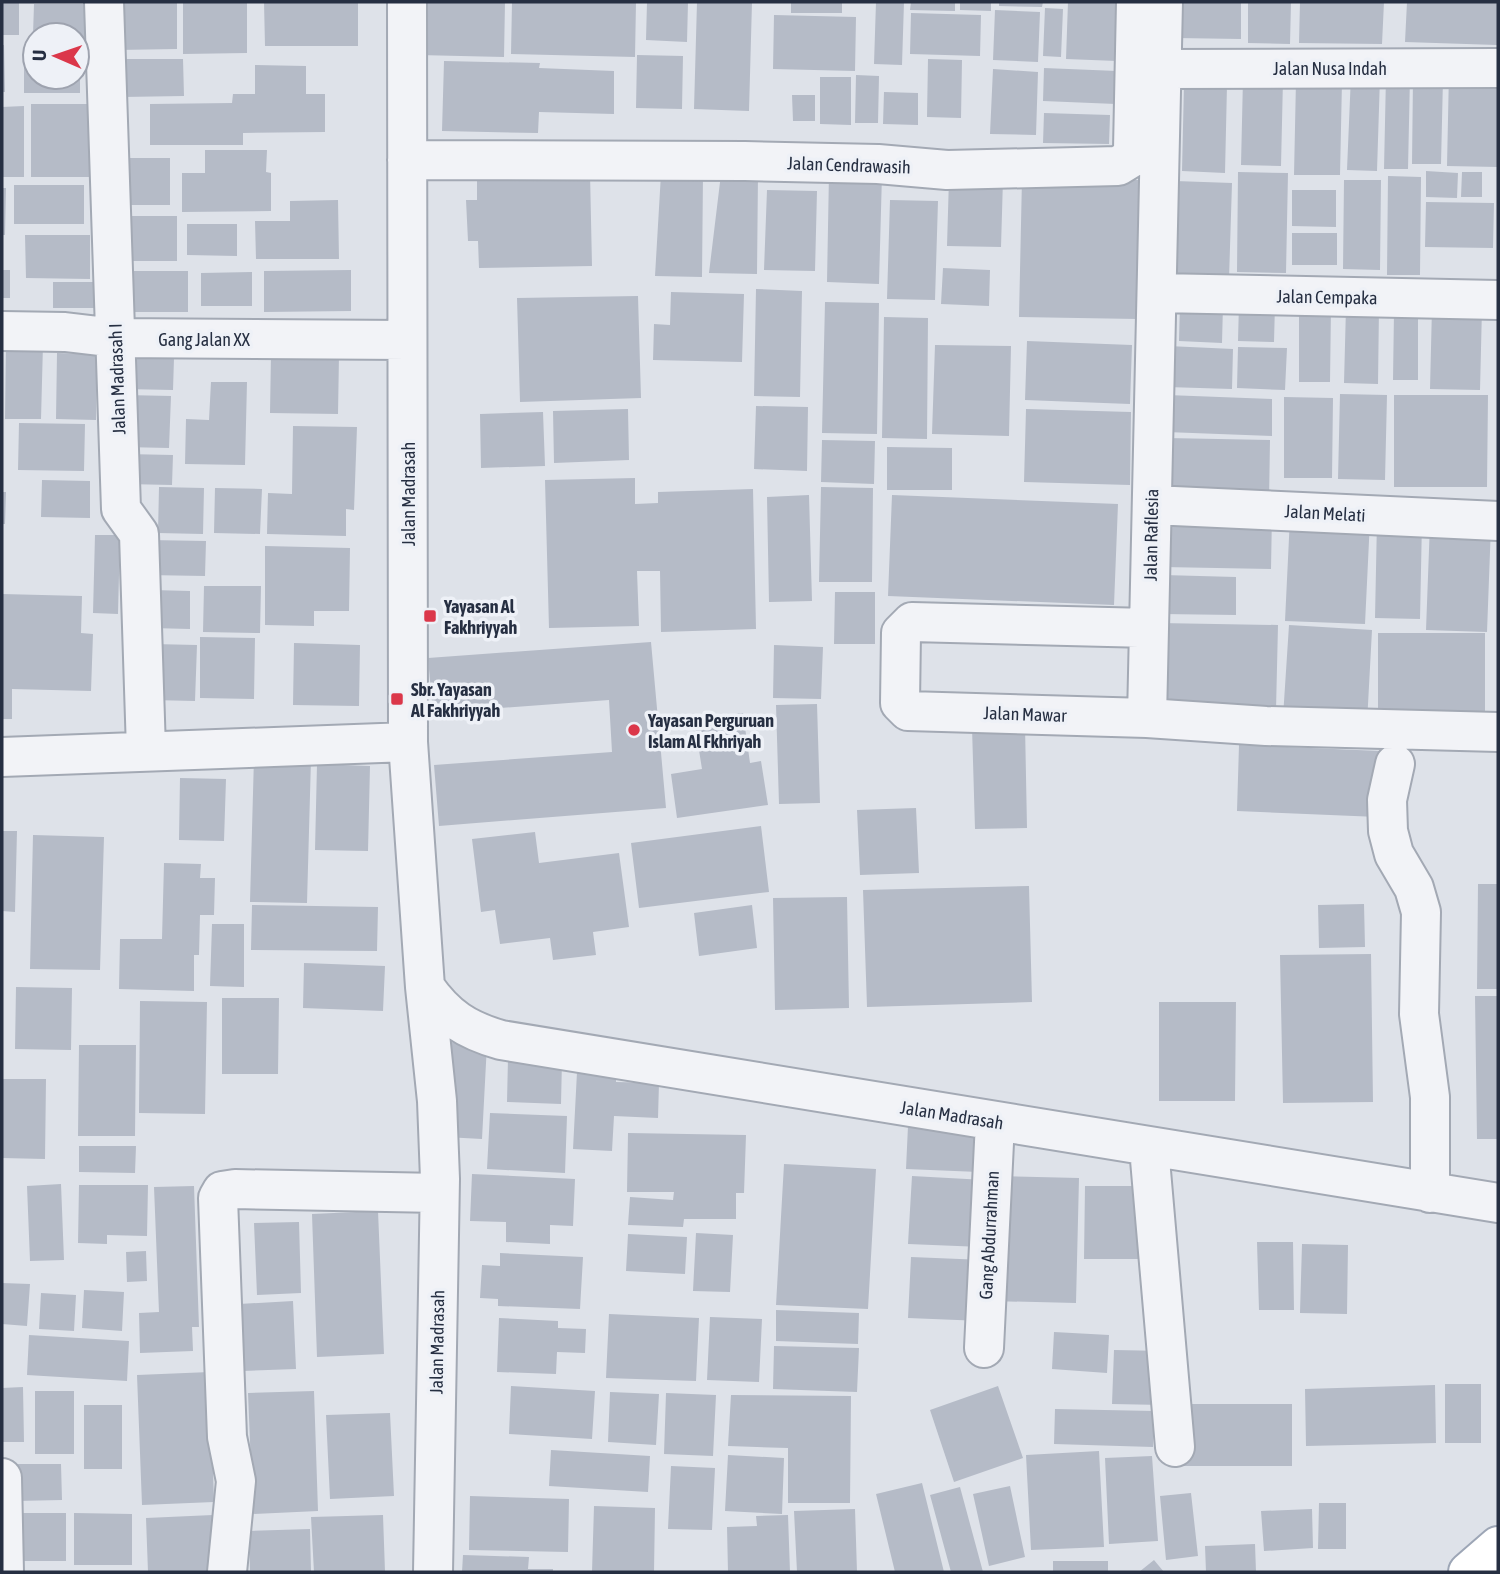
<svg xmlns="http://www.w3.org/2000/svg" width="1500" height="1574" viewBox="0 0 1500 1574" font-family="'Asap Condensed',sans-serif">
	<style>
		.building { fill: #b5bbc7 }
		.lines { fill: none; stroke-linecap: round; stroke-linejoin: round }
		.minor-casing { stroke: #a3a9b4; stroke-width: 42 }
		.major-casing { stroke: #9da6b6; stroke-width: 42 }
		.minor { stroke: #f2f3f7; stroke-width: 38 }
		.major { stroke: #fff; stroke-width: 38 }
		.poi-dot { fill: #db374a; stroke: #eef1f7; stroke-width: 2.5 }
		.labels { text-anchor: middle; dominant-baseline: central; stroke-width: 7; stroke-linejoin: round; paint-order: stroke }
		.street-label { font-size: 18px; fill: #262f42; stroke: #eef1f7 }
		.poi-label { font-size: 18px; font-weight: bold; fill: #262f42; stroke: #eef1f7; text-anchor: start }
	</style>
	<rect width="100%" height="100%" fill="#dee2e9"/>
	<path class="building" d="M2 2H19V35H2Z
		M117 2H177V49L117 50Z
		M183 2H247V53L183 54Z
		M264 2H358V46H265Z
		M420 2H505L504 57 418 55Z
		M512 2H636L635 57 511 54Z
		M647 2H688L687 42 646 40Z
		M697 2H752L749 111 694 109Z
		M791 2H842V13H791Z
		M876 2H904L902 65 874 64Z
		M911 2H955V11L910 10Z
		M960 2H991V11L960 10Z
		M999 2H1043L1042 7 999 6Z
		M1068 2 1119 3 1117 61 1066 59Z
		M1176 2H1241V39L1176 38Z
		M1248 2H1291L1290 44 1248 43Z
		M1300 2H1384L1382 44 1299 43Z
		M1407 2 1498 3 1497 45 1405 42Z
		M34 4H89L90 37 33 35Z
		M1045 8 1063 9 1061 57 1043 56Z
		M995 10 1040 12 1038 62 993 60Z
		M911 13 981 15 980 56 910 54Z
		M774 15 856 17 855 71 773 69Z
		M2 45H4L5 92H2Z
		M24 52H35V77H77V52H80V93H24Z
		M637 55 683 56 682 109 636 108Z
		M122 59H183L184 96 122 97Z
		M928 59 962 60 961 118 927 117Z
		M444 61 540 63 539 68 614 71V114L539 112 538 133 442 131Z
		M255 65 306 66V94H325V132L243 133V145H150V104L232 103 233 94H255Z
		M1044 68 1117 71 1116 104 1043 101Z
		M993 69 1038 72 1036 135 990 134Z
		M1449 72 1498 74V167L1447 166Z
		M856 75 879 76 878 123H855Z
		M1351 75 1380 77 1377 171 1347 170Z
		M1386 76H1410L1408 169H1384Z
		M820 77H851V125L820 124Z
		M1243 78 1283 79 1281 166 1241 165Z
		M1413 78H1443L1441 164H1412Z
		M1296 80 1342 81 1340 175H1294Z
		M1184 84 1227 85 1225 173 1182 171Z
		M884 92 918 93V125L883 124Z
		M792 95H815V121H793Z
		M31 104H89V177H31Z
		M24 106V177H2V107Z
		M1044 113 1110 115 1109 144 1043 143Z
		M205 150H267L266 172 271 173V211L182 212V173H205Z
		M120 158H170V205H120Z
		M1426 171 1458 173 1457 198 1426 197Z
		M1238 172 1288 173 1286 273 1237 272Z
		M1462 172H1482V197H1461Z
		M590 173 592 266 479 268 478 241H468L466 200H477V176Z
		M829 173 882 174 879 284 827 282Z
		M661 174H703L702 277 655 276Z
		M721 174H758L757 274 709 273Z
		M1388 176 1421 177 1420 275H1387Z
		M949 178 1003 179 1001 247 947 246Z
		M1022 178 1140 180 1137 319 1019 317Z
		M1344 180H1381L1380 270 1343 269Z
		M1175 181 1232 183 1229 279 1173 277Z
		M14 185H84V224H14Z
		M2 188H6L5 235H2Z
		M767 190 817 191 815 271 764 270Z
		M1292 190H1336V227L1292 226Z
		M338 200 339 259H256L255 221H290V201Z
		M890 200 938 201 935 300 887 299Z
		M1426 202 1494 203 1493 248 1425 247Z
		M118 216H177V261H119Z
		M187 224H237V256L187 255Z
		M1292 233H1337V265H1292Z
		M25 235H90V279L26 278Z
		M943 268 990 270 989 306 941 304Z
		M2 270H10V298H2Z
		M351 270V311L264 312V271Z
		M128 271H188V312H129Z
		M252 272V306H201V273Z
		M53 282H95L96 308H53Z
		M756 289 802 291 800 397 754 396Z
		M671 292 744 294 742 362 653 360 654 324 670 325Z
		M638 296 641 398 520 402 517 298Z
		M825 302 879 303 877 434 822 433Z
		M1239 303 1275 304 1274 342 1238 341Z
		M1180 304 1223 305 1222 343 1179 341Z
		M1299 307H1331L1330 382H1299Z
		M1346 307H1379L1378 384 1344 383Z
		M1432 307 1482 308 1480 390 1430 389Z
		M1394 311H1418V380H1393Z
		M884 317 928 318 927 439 882 438Z
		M1027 341 1132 345 1130 404 1025 400Z
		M6 343 43 344 41 419H5Z
		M935 345 1011 346 1009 436 932 434Z
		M1168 346 1233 349 1232 389 1167 387Z
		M1238 347 1287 348 1285 390 1237 388Z
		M57 353 97 354 96 420 56 419Z
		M271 354 339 355 338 414 270 413Z
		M125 357 174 358 173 390 124 389Z
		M211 382H247L245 465 185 464 186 419 209 420Z
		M1340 394 1387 395 1385 480 1338 479Z
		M125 395 171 396 169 448 124 447Z
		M1167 395 1272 399V436L1166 432Z
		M1394 395H1488L1487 487H1394Z
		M1284 397 1333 398 1332 478H1284Z
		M756 406 808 407 807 471 754 469Z
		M628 409 629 460 554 463 553 411Z
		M1026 409 1131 412 1130 485 1024 482Z
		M543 412 545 466 481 468 480 414Z
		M19 423 85 424 84 471 18 470Z
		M293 426 357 427 354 510 346 509V536L267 534 268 493 292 494Z
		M1166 438 1270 440 1269 501 1166 499Z
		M822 440 875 441 874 484 821 482Z
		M887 447 952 448V490H887Z
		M126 454 173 455 172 485 126 484Z
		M635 478V504L658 503V492L753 489 756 629 661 632 660 571H637L639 626 549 628 545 480Z
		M42 480 90 481V518L41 517Z
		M159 487 204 488 203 534 158 533Z
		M821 487 873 488 872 582H819Z
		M215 488 262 489 260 534 214 533Z
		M2 492H6L5 524H2Z
		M809 495 812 601 769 602 767 497Z
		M892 495 1118 504 1114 605 888 596Z
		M1164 511 1272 513 1271 569 1163 567Z
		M1290 517 1370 520 1365 624 1285 621Z
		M1377 520 1422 521 1420 619 1375 618Z
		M1430 523 1491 525 1487 632 1426 630Z
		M95 535H120L118 614 93 613Z
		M148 540 206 541 205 576 147 575Z
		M265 546 350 548 349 611H314V626L265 625Z
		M1163 575 1236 577V615L1162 614Z
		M204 586H261L260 633 203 632Z
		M152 590 190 591V629L151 628Z
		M835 592H875V644H834Z
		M2 594 82 596 81 633 93 634 91 691 12 689V719H2Z
		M1159 623 1278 625 1276 710 1158 707Z
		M1289 625 1372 630 1367 723 1283 717Z
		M1378 633H1485V713L1378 714Z
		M200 637 255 638 254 699 200 698Z
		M651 642 666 808 439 826 434 765 612 752 609 700 433 713 428 658Z
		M294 643 360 645 359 706 293 705Z
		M153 644 197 645 195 701 152 700Z
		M774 645 823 647 821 699 773 698Z
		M817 704 820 803 779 804 776 705Z
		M743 713 750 763 761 761 768 805 677 818 671 774 702 769 694 719Z
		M1025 725 1027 828 975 829 972 727Z
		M1239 745 1380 751 1378 817 1237 811Z
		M254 757 311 759 307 903 250 902Z
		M317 764 370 766 368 851 315 850Z
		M180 778 226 779 224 841 179 840Z
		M916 808 919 873 860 875 857 810Z
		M761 826 769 892 639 908 631 843Z
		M2 831H17L15 912 2 911Z
		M535 832 539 863 619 853 629 927 593 932 596 955 553 960 550 938 500 944 495 910 481 912 472 839Z
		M33 835 104 837 100 970 30 969Z
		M164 863 201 864 200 878H215L214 915H200L199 955H194V991L119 989 120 939H162Z
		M1478 884H1498V989H1477Z
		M1029 886 1032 1002 867 1007 863 890Z
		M847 897 849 1008 775 1010 773 898Z
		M1364 904 1365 947 1319 948 1318 905Z
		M252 905 378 907 377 951 251 950Z
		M752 905 757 948 699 956 694 913Z
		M212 924H244V987L210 986Z
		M1371 954 1373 1102 1283 1103 1280 955Z
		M304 963 385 966 383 1011 303 1008Z
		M16 987 72 988 71 1050 15 1049Z
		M1475 996H1498V1139H1477Z
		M222 998H279L278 1074H222Z
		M140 1001 207 1002 205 1114 139 1113Z
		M1159 1002H1236L1235 1101H1159Z
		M449 1042 487 1044 482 1139 445 1137Z
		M79 1045H136L135 1136H78Z
		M508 1058 562 1060 561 1104 507 1102Z
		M577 1072 616 1074V1082L659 1083 658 1118 614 1116 612 1151 573 1149Z
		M2 1079H46L45 1159 2 1158Z
		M490 1113 567 1116 565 1173 487 1169Z
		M908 1126 980 1129 979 1172 906 1169Z
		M628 1133 746 1135 744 1193H736V1219H684L683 1227 628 1225 630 1197 673 1200 674 1192H627Z
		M79 1146H136L135 1173 79 1172Z
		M784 1164 876 1169 868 1309 776 1305Z
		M472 1174 575 1179 573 1226 550 1225V1244L506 1242V1222L470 1221Z
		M912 1176 985 1180 982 1247 908 1244Z
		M994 1176 1079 1178 1076 1303 991 1301Z
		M61 1184 64 1260 30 1261 27 1186Z
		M79 1185H148L147 1236 107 1235V1244L78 1243Z
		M194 1186 199 1327H192L193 1351 140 1353 139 1313 159 1312 154 1187Z
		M1085 1186H1141L1140 1259H1084Z
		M378 1211 384 1354 317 1357 312 1214Z
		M299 1222 301 1293 257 1295 254 1223Z
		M696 1233 733 1235 730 1292 693 1291Z
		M628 1234 687 1237 685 1274 626 1271Z
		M1257 1242H1293L1294 1310H1259Z
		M1302 1244 1348 1245 1347 1314 1300 1313Z
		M146 1251 147 1281 127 1282 126 1252Z
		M500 1253 583 1257 580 1309 498 1306V1299L480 1298 482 1265 500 1266Z
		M911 1257 984 1260 982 1321 908 1318Z
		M2 1283 30 1284 27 1326 2 1324Z
		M84 1290 124 1292 122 1331 82 1328Z
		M41 1293 76 1295 74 1331 39 1329Z
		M293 1301 296 1369 242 1371 239 1304Z
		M776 1310 859 1313 858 1344 776 1341Z
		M609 1314 699 1318 696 1381 606 1378Z
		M710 1317 762 1319 759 1382 707 1380Z
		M499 1318 558 1321V1328L586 1329 585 1353 557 1352 556 1374 497 1372Z
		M1054 1332 1109 1335 1107 1373 1052 1369Z
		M29 1335 129 1341 127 1381 27 1375Z
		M774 1346 859 1348 857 1392 773 1389Z
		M1114 1350 1165 1351 1163 1405 1112 1404Z
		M210 1372 214 1502 142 1505 137 1375Z
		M1445 1384H1481V1443H1445Z
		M1435 1385 1436 1443 1306 1446 1305 1389Z
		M511 1386 595 1391 592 1439 509 1434Z
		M998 1386 1023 1458 954 1482 930 1410Z
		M23 1387 24 1442H2V1388Z
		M35 1391H74V1454H35Z
		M314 1391 318 1511 253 1514 248 1393Z
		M610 1392 659 1394 656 1445 608 1442Z
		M666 1393 716 1395 713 1456 664 1454Z
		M731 1395 851 1396 850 1503H788V1448L728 1446Z
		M1182 1404H1292V1466H1182Z
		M84 1405H122V1469H84Z
		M1055 1409 1154 1411 1153 1447 1054 1444Z
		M390 1413 394 1496 330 1499 326 1415Z
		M551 1450 650 1456 648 1492 549 1486Z
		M1099 1451 1104 1547 1031 1550 1026 1455Z
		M728 1455 784 1458 782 1514 725 1511Z
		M1152 1456 1158 1541 1109 1544 1105 1458Z
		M14 1464H61L62 1500 15 1501Z
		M671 1466 715 1468 712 1530 668 1529Z
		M922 1483 944 1572H895L876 1494Z
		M1010 1486 1025 1557 989 1566 973 1494Z
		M960 1487 983 1572H951L930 1495Z
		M1191 1493 1198 1556 1166 1560 1160 1496Z
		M470 1496 569 1499 568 1552 469 1550Z
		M1319 1503H1346V1549H1318Z
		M594 1506 655 1508 654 1572H592Z
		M855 1509 857 1572H797L794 1511Z
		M1312 1509 1313 1548 1264 1551 1261 1511Z
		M12 1513H66V1561H12Z
		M74 1513 132 1514V1565H74Z
		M213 1515 214 1572H148L146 1518Z
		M383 1515 385 1572H314L311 1517Z
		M788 1515 790 1572H728L727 1527 757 1526 756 1516Z
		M310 1529 311 1572H250L249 1531Z
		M1255 1544 1256 1572H1206L1205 1546Z
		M463 1555 529 1557 528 1569H553V1572H462Z
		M1154 1560 1164 1572H1139Z
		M1053 1561H1108V1572H1053Z"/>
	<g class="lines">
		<defs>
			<path id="minor" d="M104 2 121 509 139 534 146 750
				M407 2 408 742 425 987C446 1017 466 1030 501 1040L1498 1203
				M1163 2 1147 718 1266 726 1498 732
				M1162 69 1498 68
				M407 160 745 161 878 164 947 170 1118 166 1131 158 1133 149 1136 2
				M1157 293 1498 300
				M2 331 65 332 116 338 407 340
				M1152 505 1498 521
				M1147 718 908 711 900 703 901 633 912 622 1149 628
				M2 757 408 742
				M1395 764 1387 800 1388 831 1394 854 1414 888 1421 912 1419 1014 1430 1097V1193
				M425 987 437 1101 440 1179 433 1572
				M1149 1148 1175 1447
				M984 1348 995 1122
				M2 1478 4 1572
				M227 1572 236 1481 227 1437 218 1198 222 1191 235 1189 439 1193"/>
			<path id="major" d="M1468 1572 1498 1546"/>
		</defs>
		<use href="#minor" class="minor-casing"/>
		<use href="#major" class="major-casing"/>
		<use href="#minor" class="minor"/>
		<use href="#major" class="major"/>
	</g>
	<g class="poi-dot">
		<rect x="423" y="609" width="14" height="14" rx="3.5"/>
		<rect x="390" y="692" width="14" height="14" rx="3.5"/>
		<circle cx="634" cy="730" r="7"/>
	</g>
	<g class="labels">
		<g class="street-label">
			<text x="1330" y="68">Jalan Nusa Indah</text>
			<text transform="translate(849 165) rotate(2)">Jalan Cendrawasih</text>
			<text transform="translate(1327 297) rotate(1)">Jalan Cempaka</text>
			<text x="204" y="339">Gang Jalan XX</text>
			<text transform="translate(117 379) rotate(-92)">Jalan Madrasah I</text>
			<text transform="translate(408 494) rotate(-90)">Jalan Madrasah</text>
			<text transform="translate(1325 513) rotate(3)">Jalan Melati</text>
			<text transform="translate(1151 535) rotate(-89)">Jalan Raflesia</text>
			<text transform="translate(1025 714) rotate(2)">Jalan Mawar</text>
			<text transform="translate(952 1115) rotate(9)">Jalan Madrasah</text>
			<text transform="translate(989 1235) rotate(-87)">Gang Abdurrahman</text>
			<text transform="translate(437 1342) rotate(-89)">Jalan Madrasah</text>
		</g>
		<g class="poi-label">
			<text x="444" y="606">Yayasan Al<tspan x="444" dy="21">Fakhriyyah</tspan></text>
			<text x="411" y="689">Sbr. Yayasan<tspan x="411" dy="21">Al Fakhriyyah</tspan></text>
			<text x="648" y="720">Yayasan Perguruan<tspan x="648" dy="21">Islam Al Fkhriyah</tspan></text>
		</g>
	</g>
	<rect width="1500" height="1574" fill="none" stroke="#262f42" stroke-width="7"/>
	<g transform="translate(56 56) rotate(272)"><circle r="33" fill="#eef1f7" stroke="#9ea3af" stroke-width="2"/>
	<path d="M0-5L12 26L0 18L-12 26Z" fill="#db374a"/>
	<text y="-10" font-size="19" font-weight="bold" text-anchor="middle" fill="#262f42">U</text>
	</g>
</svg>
